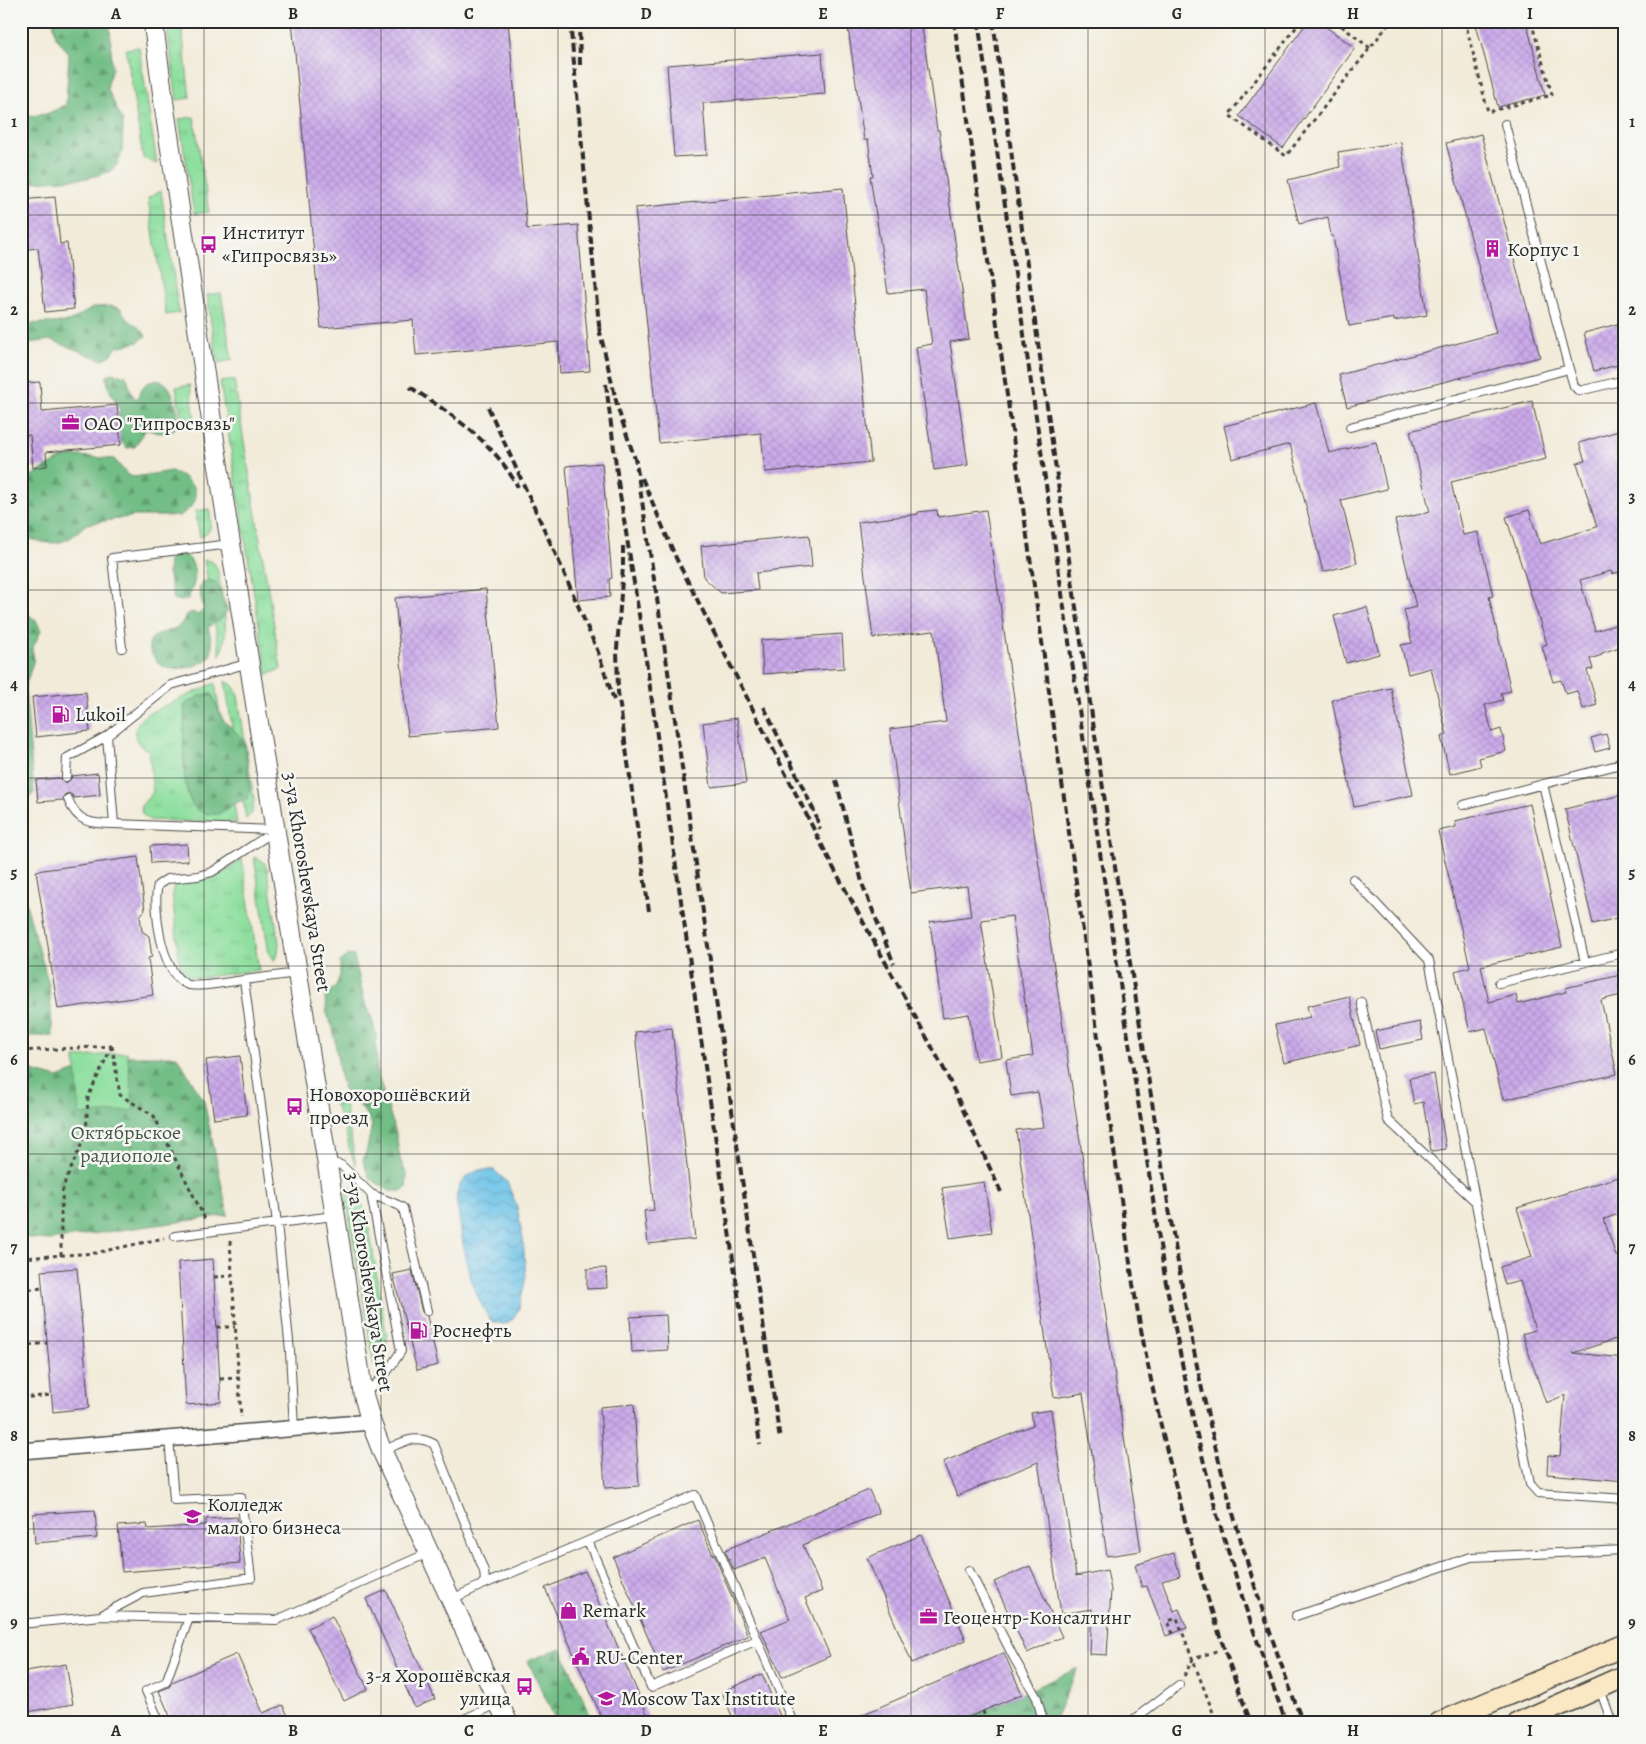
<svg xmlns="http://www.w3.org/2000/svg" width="1646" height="1744" viewBox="0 0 1646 1744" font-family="Alegreya,serif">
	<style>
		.grass { fill: url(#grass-tufts); stroke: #5c8565 }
		.forest { fill: url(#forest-firs); stroke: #4e7458 }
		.park { fill: #8edf9f; stroke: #5c8565 }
		.water { fill: url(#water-waves); stroke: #4b768a }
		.building { fill: url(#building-cross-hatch) }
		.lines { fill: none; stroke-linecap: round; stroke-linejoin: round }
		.service-casing { stroke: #494845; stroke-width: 10 }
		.minor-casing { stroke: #494845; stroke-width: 18 }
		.tertiary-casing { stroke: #494845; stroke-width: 21 }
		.secondary-casing { stroke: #494845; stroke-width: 24 }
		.path { stroke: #494845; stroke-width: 3; stroke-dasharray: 4 4; stroke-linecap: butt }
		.service { stroke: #fff; stroke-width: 8 }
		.minor { stroke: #fff; stroke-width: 15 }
		.tertiary { stroke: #fff; stroke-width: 19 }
		.secondary { stroke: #fae7c3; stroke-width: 21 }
		.rail { stroke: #2b2b2b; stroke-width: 4; stroke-dasharray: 8 4; stroke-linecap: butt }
		.grid { fill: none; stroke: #2b2b2b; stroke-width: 1; stroke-opacity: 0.55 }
		.labels { text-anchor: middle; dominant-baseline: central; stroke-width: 5; stroke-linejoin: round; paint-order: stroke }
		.poi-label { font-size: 20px; fill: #2b2b2b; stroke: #f6f6f2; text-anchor: start }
		.street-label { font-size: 20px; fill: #2b2b2b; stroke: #f6f6f2 }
		.park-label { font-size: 20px; fill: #445848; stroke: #f6f6f2 }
		.neatline { fill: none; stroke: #2b2b2b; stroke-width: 2 }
		.grid-label { font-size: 16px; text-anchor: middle; font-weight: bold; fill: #2b2b2b }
	</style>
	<defs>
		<pattern id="grass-tufts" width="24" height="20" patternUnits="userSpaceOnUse" patternTransform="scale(1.25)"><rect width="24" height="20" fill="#8edf9f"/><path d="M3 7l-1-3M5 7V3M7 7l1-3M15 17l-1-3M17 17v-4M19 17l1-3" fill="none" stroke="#7bc089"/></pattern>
		<pattern id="forest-firs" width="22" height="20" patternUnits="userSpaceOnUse" patternTransform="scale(1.25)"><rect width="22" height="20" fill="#72be86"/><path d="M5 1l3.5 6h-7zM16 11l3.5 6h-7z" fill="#5e9b6e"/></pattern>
		<pattern id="water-waves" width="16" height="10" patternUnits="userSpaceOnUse" patternTransform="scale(1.25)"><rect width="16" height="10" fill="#6bc2e8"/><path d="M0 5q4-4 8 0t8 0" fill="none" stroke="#589ebc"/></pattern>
		<pattern id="building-cross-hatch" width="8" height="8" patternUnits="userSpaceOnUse" patternTransform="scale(1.25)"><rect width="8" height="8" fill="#cbaaea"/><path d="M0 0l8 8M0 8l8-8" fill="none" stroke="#ae92c9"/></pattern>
	</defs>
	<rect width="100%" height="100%" fill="#f6f6f2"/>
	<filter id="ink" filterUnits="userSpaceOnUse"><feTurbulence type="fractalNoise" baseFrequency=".02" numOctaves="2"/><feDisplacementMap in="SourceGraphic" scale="10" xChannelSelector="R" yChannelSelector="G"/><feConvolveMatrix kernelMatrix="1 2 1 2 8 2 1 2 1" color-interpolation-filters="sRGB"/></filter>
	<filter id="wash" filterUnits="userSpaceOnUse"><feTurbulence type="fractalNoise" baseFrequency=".0096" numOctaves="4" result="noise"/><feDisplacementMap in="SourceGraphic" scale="20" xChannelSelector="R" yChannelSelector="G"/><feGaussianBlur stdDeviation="1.12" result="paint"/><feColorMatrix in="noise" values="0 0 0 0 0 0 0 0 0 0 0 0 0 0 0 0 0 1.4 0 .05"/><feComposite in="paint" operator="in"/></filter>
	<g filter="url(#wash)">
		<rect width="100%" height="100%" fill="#f2ebd9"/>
		<path class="grass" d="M166 21H181L190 98 177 100Z
			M139 47 157 164 143 158 126 49Z
			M194 117 209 212 194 214 179 119Z
			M161 191 179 313 166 315 148 198Z
			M221 293 232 360 217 363 207 295Z
			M234 380 281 669 267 675 220 382Z
			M190 385 195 420 182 422 176 387Z
			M209 509C211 520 214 533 200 537L195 511Z
			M204 560C213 560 216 564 218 572 222 599 231 630 220 655Z
			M225 681C233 684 235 687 238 696L254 800 252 813 246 819Z
			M215 683 237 823 149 820 142 814 141 806 153 792 149 750C130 745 132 723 147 714Z
			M254 857 264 862 267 869 279 943 278 953 274 961 269 954Z
			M242 859 259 970 197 978C187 977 184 975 180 966L172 892 174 886C184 879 200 881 212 878 222 875 233 865 242 859Z
			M334 1103 345 1105 356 1166 349 1148 345 1127Z
			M349 1186 352 1187 361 1200 368 1221 387 1338 386 1351 377 1366 374 1365 345 1190 346 1187Z"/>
		<path class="forest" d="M53 21H107L110 26 112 69 107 88 123 122 122 153 117 165 109 172 88 178 21 183V117L46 114 66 105 69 54 56 37Z
			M112 306 121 309C127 324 138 322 146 336L138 342 117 347 111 355 102 360 51 340 21 344V326L26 324 69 322 94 307Z
			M112 373 126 376C130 384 129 393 136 399 140 395 141 387 146 384 164 374 172 388 175 403 176 406 178 411 178 414 178 419 175 425 174 430 164 435 157 433 146 429L135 447 127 448 122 443 117 427 120 409 110 391 106 377Z
			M79 456 114 459 128 475 134 477 171 471 183 476 195 488V501L191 507 180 516H134L87 524C80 528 75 536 68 539 53 547 35 541 21 535V486L29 477 64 457Z
			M174 553C191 552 197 568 194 583 193 588 190 594 188 599L181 601 174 599 168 572 169 558Z
			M209 580 216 583 228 610 220 620 208 627C210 636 214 644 211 653 208 666 175 672 164 667 158 665 156 660 153 656 151 653 149 649 149 645 153 627 181 636 185 616L192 612 198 615 204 609 199 589 202 582Z
			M21 616H31L37 622 41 631 32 649 34 659 25 687 34 793 25 800 21 798Z
			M212 694 223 720 238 734 244 741 250 789 247 799C242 801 236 802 232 805 226 808 223 813 216 814 207 815 197 812 192 804 180 784 184 728 185 704L200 696Z
			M21 891 25 900 49 985 53 1036H21Z
			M348 955 354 956 364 999 372 1019 376 1035 377 1072 396 1133 400 1159 407 1176 406 1188 401 1191H390L369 1178 363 1160 367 1149 372 1124 361 1107 345 1092 340 1076 333 1028 327 1014 325 999 328 992 335 988 340 975V961Z
			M127 1056H177L204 1101 228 1215 49 1240 21 1237V1068L58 1078 94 1064Z
			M561 1648 594 1723H557L528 1661Z
			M1078 1668 1053 1723H958Z"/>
		<path class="park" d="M127 1052 134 1110 80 1115 75 1058Z"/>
		<path class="water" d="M479 1170H494L507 1182 517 1207 523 1240 526 1277 519 1308 513 1319 505 1324 492 1322C470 1292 464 1253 459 1217 458 1210 455 1200 457 1194 460 1180 467 1176 479 1170Z"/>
		<g id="blocks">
			<path class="building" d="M292 21H508L527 229 578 225 590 371 560 373 558 342 416 355 413 320 321 328Z
				M847 21H921L937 130H939L969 339 950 342 968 465 934 470 916 347 932 344 924 289 888 293 870 176H873L868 140H864Z
				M1308 21H1318L1355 48 1283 148 1239 116Z
				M1475 21H1526L1545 95 1498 107Z
				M822 53 825 94 703 103 707 155 674 157 667 65Z
				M1481 134 1540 357 1347 407 1339 375 1496 333 1446 143Z
				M1401 142 1427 315 1394 321V318L1349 326 1333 236H1331L1328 217 1299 224 1288 180 1340 167 1338 152Z
				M843 188 871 462 765 472 761 433 659 443 635 208Z
				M55 197 60 244 67 243 74 309 45 312 38 248 21 250V200Z
				M1625 322V363L1594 371 1584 333Z
				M40 382 42 412 117 405 121 445 46 452 47 466 33 468 30 435H21V393H27L26 383Z
				M1532 401 1546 459 1451 482 1463 535 1478 532 1493 596 1489 597 1511 691 1501 693 1503 700 1485 705 1492 732 1501 729 1506 751 1479 758 1481 766 1450 774 1441 737 1447 735 1431 668 1408 674 1401 645 1412 643 1404 610 1416 607 1395 520 1430 512 1410 431Z
				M1316 403 1329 453 1376 442 1387 489 1341 500 1357 563 1323 572 1290 444 1232 459 1224 426Z
				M1625 429V570L1612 574 1611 571 1580 580 1595 631 1621 623 1625 636V645L1602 653V655L1590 659 1593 669 1587 670 1597 705 1583 709 1577 691 1566 694 1561 680 1553 682 1542 646 1547 644 1506 517 1529 510 1540 544 1597 527 1577 463 1585 461 1579 443Z
				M602 463 612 578 609 579 610 597 578 600 566 466Z
				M937 510 938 517 986 510 1141 1551 1107 1556 1083 1393 1054 1398 1016 1130 1044 1127 1038 1092 1011 1096 1006 1060 1033 1056 1012 916 981 920 1002 1057 976 1061 969 1014 943 1018 930 922 971 916 967 886 911 893 890 729 946 722 934 631 873 638 858 522 918 514V512Z
				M809 535 812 567 756 573 758 590 721 593 704 578 701 546Z
				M486 589 499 727 408 736 395 598Z
				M1367 607 1379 654 1346 663 1334 616Z
				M842 634 844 668 763 674 761 640Z
				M1391 688 1413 795 1354 807 1332 700Z
				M86 692 90 731 36 737 32 697Z
				M737 718 746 783 711 787 703 723Z
				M1606 734 1610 748 1595 752 1591 738Z
				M98 773 100 795 74 798 72 795 68 793 64 795 63 800 38 802 36 780 60 778 63 781 66 783 70 780 72 776Z
				M1625 794V916L1593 924 1565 809Z
				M1530 804 1562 947 1481 966 1489 1002 1516 995 1518 1004 1566 992 1565 988 1625 974V994L1601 1000 1617 1074 1503 1100 1486 1028 1470 1032 1455 971 1470 967 1438 831 1456 827 1455 821Z
				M187 844 188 861 151 863 150 846Z
				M138 857 145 910 140 916 142 931 149 936 152 957 148 958 153 995 58 1009 36 871Z
				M1349 996 1360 1045 1284 1063 1275 1025 1310 1017 1307 1006Z
				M1420 1022 1423 1040 1379 1049 1375 1031Z
				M672 1028 695 1239 648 1244 644 1211 654 1210 635 1032Z
				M240 1056 247 1115 214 1119 206 1060Z
				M1434 1074 1446 1149 1431 1151 1423 1102 1414 1104 1409 1078Z
				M1625 1175V1212L1604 1219 1616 1256 1625 1254V1336L1573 1353 1625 1358V1481L1547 1474 1548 1455 1560 1456 1565 1395 1546 1403 1522 1334 1535 1330 1520 1281 1505 1285 1500 1267 1532 1257 1517 1208Z
				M984 1182 992 1232 950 1238 942 1188Z
				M213 1259 221 1402 186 1405 178 1262Z
				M77 1268 89 1408 53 1412 41 1271Z
				M606 1268 607 1288 587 1289V1269Z
				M412 1270 422 1312 427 1316 438 1365 417 1370 393 1274Z
				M666 1315 668 1350 632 1352 630 1317Z
				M634 1404 639 1486 605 1488 600 1407Z
				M1051 1410 1076 1576 1107 1570 1111 1590 1107 1655 1090 1654 1092 1609 1061 1614 1038 1462 957 1496 943 1462 1033 1425 1031 1413Z
				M869 1490 879 1513 803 1545 822 1591 805 1598 830 1656 782 1677 761 1631 790 1619 765 1558 734 1570 725 1550Z
				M95 1510 97 1538 35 1543 33 1514Z
				M237 1517 240 1563 122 1572 118 1526 147 1524 148 1529 206 1525V1519Z
				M698 1520 713 1555 714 1554 748 1636 663 1672 613 1557Z
				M921 1535 966 1640 912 1663 867 1558Z
				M1174 1553 1180 1576 1162 1581 1174 1611 1179 1609 1187 1628 1166 1636 1147 1586 1142 1587 1135 1565Z
				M1030 1566 1062 1637 1027 1653 994 1582Z
				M585 1571 651 1723H604L545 1588Z
				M386 1590 435 1699 415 1708 366 1599Z
				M332 1616 368 1689 344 1701 308 1628Z
				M1004 1653 1022 1694 983 1711 956 1723H843Z
				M237 1654 263 1713 283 1705 291 1723H173L159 1691 169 1687 172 1682Z
				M66 1664 73 1704 21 1713V1672Z
				M762 1674 783 1723H735L722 1692Z"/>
		</g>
	</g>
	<g filter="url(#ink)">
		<use href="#blocks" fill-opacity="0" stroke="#494845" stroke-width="1"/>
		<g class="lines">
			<defs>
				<path id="service" d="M1569 369 1574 386 1579 391 1625 380
					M1350 427 1569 369 1505 124
					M122 648 112 558 231 544
					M66 777 67 758 107 736
					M1543 784 1585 962
					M68 799C77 823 92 824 114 824
					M1463 805 1617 765 1625 754
					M1353 879 1429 960 1530 1484 1538 1493 1625 1499
					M244 980C232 981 196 989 186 984 162 974 152 907 158 885L167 879 198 876 212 872 276 830 114 824 107 736 171 685 249 663
					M1499 983 1619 954
					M1361 1002 1388 1120 1474 1200
					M328 1162 341 1165 371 1194 401 1351C390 1368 381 1383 363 1393
					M371 1194 398 1205 403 1208 427 1311
					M175 1236 334 1216
					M294 1429 290 1351 277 1223 244 980 297 973
					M382 1451C402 1443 414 1433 434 1444L484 1571 485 1581 480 1586 452 1599
					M588 1541 695 1495 791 1718
					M969 1570 1014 1658 1037 1698 1043 1721 1041 1723
					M480 1586 588 1541 651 1687 757 1640
					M102 1615 143 1593 251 1578 241 1497 174 1500 169 1438
					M1296 1616 1471 1557 1625 1550
					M21 1624 101 1616 277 1620 428 1553
					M1600 1689 1612 1723
					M160 1723 146 1691 166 1682 189 1618
					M456 1723 499 1703
					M1129 1723 1179 1685"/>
				<path id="minor" d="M21 1451 371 1422"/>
				<path id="tertiary" d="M153 21 165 112 217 457 363 1393 371 1422 382 1451 508 1723"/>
				<path id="secondary" d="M1440 1723 1625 1645
					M1519 1723 1625 1676"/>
			</defs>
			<use href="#service" class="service-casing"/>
			<use href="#minor" class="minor-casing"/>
			<use href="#tertiary" class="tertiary-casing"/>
			<use href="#secondary" class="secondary-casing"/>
			<path class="path" d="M1301 21 1229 115 1286 156 1391 21
				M1335 21 1370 48
				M1465 21 1488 112 1552 95 1531 21
				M112 1046 120 1095 154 1116 206 1221
				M21 1051 112 1046
				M230 1241 241 1417
				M61 1256V1216L63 1187 86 1134 88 1097 112 1046
				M21 1258 95 1253 164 1238
				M214 1277 232 1276
				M21 1290 43 1288
				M217 1327H235
				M21 1346 47 1343
				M220 1379 238 1378
				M21 1398 52 1395
				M1173 1634 1168 1621 1177 1618 1217 1723
				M1184 1676 1193 1659 1219 1650
				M983 1711 987 1723"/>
			<use href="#service" class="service"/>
			<use href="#minor" class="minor"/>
			<use href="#tertiary" class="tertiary"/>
			<use href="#secondary" class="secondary"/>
			<path class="rail" d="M570 21 600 335
				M579 21 580 65
				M954 21 1133 1284C1158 1434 1197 1581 1251 1723
				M978 21 1100 853 1165 1278 1194 1423 1217 1515 1245 1606 1286 1723
				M993 21C1037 337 1081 654 1131 969 1152 1098 1170 1227 1195 1356 1220 1480 1257 1604 1303 1723
				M599 328 618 409 636 462 664 644 780 1440
				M606 384 619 489
				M410 387C441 407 478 432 501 461 507 469 513 478 518 487
				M488 407 561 566 598 652 614 700
				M642 478 676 558 833 867 944 1069 1001 1192
				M618 482 644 646 760 1445
				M623 546V566L617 649 618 692 649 911
				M764 707 815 813 820 829
				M836 780 863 886 894 964"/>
		</g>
	</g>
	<path class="grid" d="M204 21V1723M381 21V1723M558 21V1723M735 21V1723M911 21V1723M1088 21V1723M1265 21V1723M1442 21V1723M21 215H1625M21 403H1625M21 590H1625M21 778H1625M21 966H1625M21 1154H1625M21 1341H1625M21 1529H1625"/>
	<defs>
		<symbol id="bus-bare" viewBox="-9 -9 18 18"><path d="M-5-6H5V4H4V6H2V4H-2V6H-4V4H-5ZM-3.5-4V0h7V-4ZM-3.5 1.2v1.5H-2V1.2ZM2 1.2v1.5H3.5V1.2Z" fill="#b5179e" stroke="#f6f6f2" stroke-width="2.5" paint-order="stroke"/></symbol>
		<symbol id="building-bare" viewBox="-9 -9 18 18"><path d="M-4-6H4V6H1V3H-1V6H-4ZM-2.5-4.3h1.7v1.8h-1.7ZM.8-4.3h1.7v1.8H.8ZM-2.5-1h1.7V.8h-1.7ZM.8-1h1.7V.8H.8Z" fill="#b5179e" stroke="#f6f6f2" stroke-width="2.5" paint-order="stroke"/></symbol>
		<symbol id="office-bare" viewBox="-9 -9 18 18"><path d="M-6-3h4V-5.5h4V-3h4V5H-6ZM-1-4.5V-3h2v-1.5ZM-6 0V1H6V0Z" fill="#b5179e" stroke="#f6f6f2" stroke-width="2.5" paint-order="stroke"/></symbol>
		<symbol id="fuel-bare" viewBox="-9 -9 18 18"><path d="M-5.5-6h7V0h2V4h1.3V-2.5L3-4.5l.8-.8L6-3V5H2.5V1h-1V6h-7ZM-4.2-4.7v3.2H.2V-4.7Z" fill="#b5179e" stroke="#f6f6f2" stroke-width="2.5" paint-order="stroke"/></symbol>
		<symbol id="university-bare" viewBox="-9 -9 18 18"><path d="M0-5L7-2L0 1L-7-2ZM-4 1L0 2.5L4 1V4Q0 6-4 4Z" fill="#b5179e" stroke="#f6f6f2" stroke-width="2.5" paint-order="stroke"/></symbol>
		<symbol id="shop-bare" viewBox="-9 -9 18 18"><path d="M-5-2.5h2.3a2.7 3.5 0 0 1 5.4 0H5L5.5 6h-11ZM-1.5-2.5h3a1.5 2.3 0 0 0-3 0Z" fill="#b5179e" stroke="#f6f6f2" stroke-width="2.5" paint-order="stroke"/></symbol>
		<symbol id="civic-bare" viewBox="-9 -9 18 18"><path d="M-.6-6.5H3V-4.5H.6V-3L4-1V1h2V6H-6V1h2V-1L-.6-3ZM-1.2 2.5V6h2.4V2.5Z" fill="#b5179e" stroke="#f6f6f2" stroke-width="2.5" paint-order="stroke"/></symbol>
	</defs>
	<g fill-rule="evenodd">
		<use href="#bus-bare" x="196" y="232" width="25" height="25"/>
		<use href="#building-bare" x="1480" y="236" width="25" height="25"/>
		<use href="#office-bare" x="58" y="410" width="25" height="25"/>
		<use href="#fuel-bare" x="48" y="702" width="25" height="25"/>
		<use href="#bus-bare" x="282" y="1094" width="25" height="25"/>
		<use href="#fuel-bare" x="406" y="1318" width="25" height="25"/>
		<use href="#university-bare" x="180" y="1504" width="25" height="25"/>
		<use href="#shop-bare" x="556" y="1598" width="25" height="25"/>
		<use href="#office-bare" x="916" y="1604" width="25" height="25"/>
		<use href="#civic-bare" x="568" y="1644" width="25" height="25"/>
		<use href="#bus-bare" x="512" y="1674" width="25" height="25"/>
		<use href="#university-bare" x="594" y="1686" width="25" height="25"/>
	</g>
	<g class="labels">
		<g class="poi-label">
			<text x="222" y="232">Институт<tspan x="222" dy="23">«Гипросвязь»</tspan></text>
			<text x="1507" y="249">Корпус 1</text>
			<text x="84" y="423">ОАО "Гипросвязь"</text>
			<text x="75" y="714">Lukoil</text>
			<text x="309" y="1094">Новохорошёвский<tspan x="309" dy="23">проезд</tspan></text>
			<text x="432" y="1330">Роснефть</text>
			<text x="207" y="1504">Колледж<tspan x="207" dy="23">малого бизнеса</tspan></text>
			<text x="582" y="1610">Remark</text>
			<text x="943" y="1617">Геоцентр-Консалтинг</text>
			<text x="595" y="1657">RU-Center</text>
			<text x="511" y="1675" text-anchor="end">3-я Хорошёвская<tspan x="511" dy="23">улица</tspan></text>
			<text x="621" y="1698">Moscow Tax Institute</text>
		</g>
		<g class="street-label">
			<text transform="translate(307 882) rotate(81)">3-ya Khoroshevskaya Street</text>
			<text transform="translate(369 1282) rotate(81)">3-ya Khoroshevskaya Street</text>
		</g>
		<g class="park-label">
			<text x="126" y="1132">Октябрьское<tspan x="126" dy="23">радиополе</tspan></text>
		</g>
	</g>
	<rect width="1646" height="1744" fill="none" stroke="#f6f6f2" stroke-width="55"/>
	<rect x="28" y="28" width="1590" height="1688" class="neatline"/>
	<g class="grid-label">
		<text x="116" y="19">A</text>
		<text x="293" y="19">B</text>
		<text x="469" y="19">C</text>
		<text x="646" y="19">D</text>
		<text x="823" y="19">E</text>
		<text x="1000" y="19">F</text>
		<text x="1177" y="19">G</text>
		<text x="1353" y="19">H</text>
		<text x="1530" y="19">I</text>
		<text x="14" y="127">1</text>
		<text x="1632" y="127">1</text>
		<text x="14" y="315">2</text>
		<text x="1632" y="315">2</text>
		<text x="14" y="502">3</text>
		<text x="1632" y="502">3</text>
		<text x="14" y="690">4</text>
		<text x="1632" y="690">4</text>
		<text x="14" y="878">5</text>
		<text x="1632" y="878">5</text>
		<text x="14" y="1065">6</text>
		<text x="1632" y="1065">6</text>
		<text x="14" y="1253">7</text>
		<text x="1632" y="1253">7</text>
		<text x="14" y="1441">8</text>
		<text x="1632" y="1441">8</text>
		<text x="14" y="1628">9</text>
		<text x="1632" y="1628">9</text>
		<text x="116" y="1736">A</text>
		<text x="293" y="1736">B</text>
		<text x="469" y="1736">C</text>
		<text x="646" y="1736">D</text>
		<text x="823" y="1736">E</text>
		<text x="1000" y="1736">F</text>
		<text x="1177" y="1736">G</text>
		<text x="1353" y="1736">H</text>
		<text x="1530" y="1736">I</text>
	</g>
</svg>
